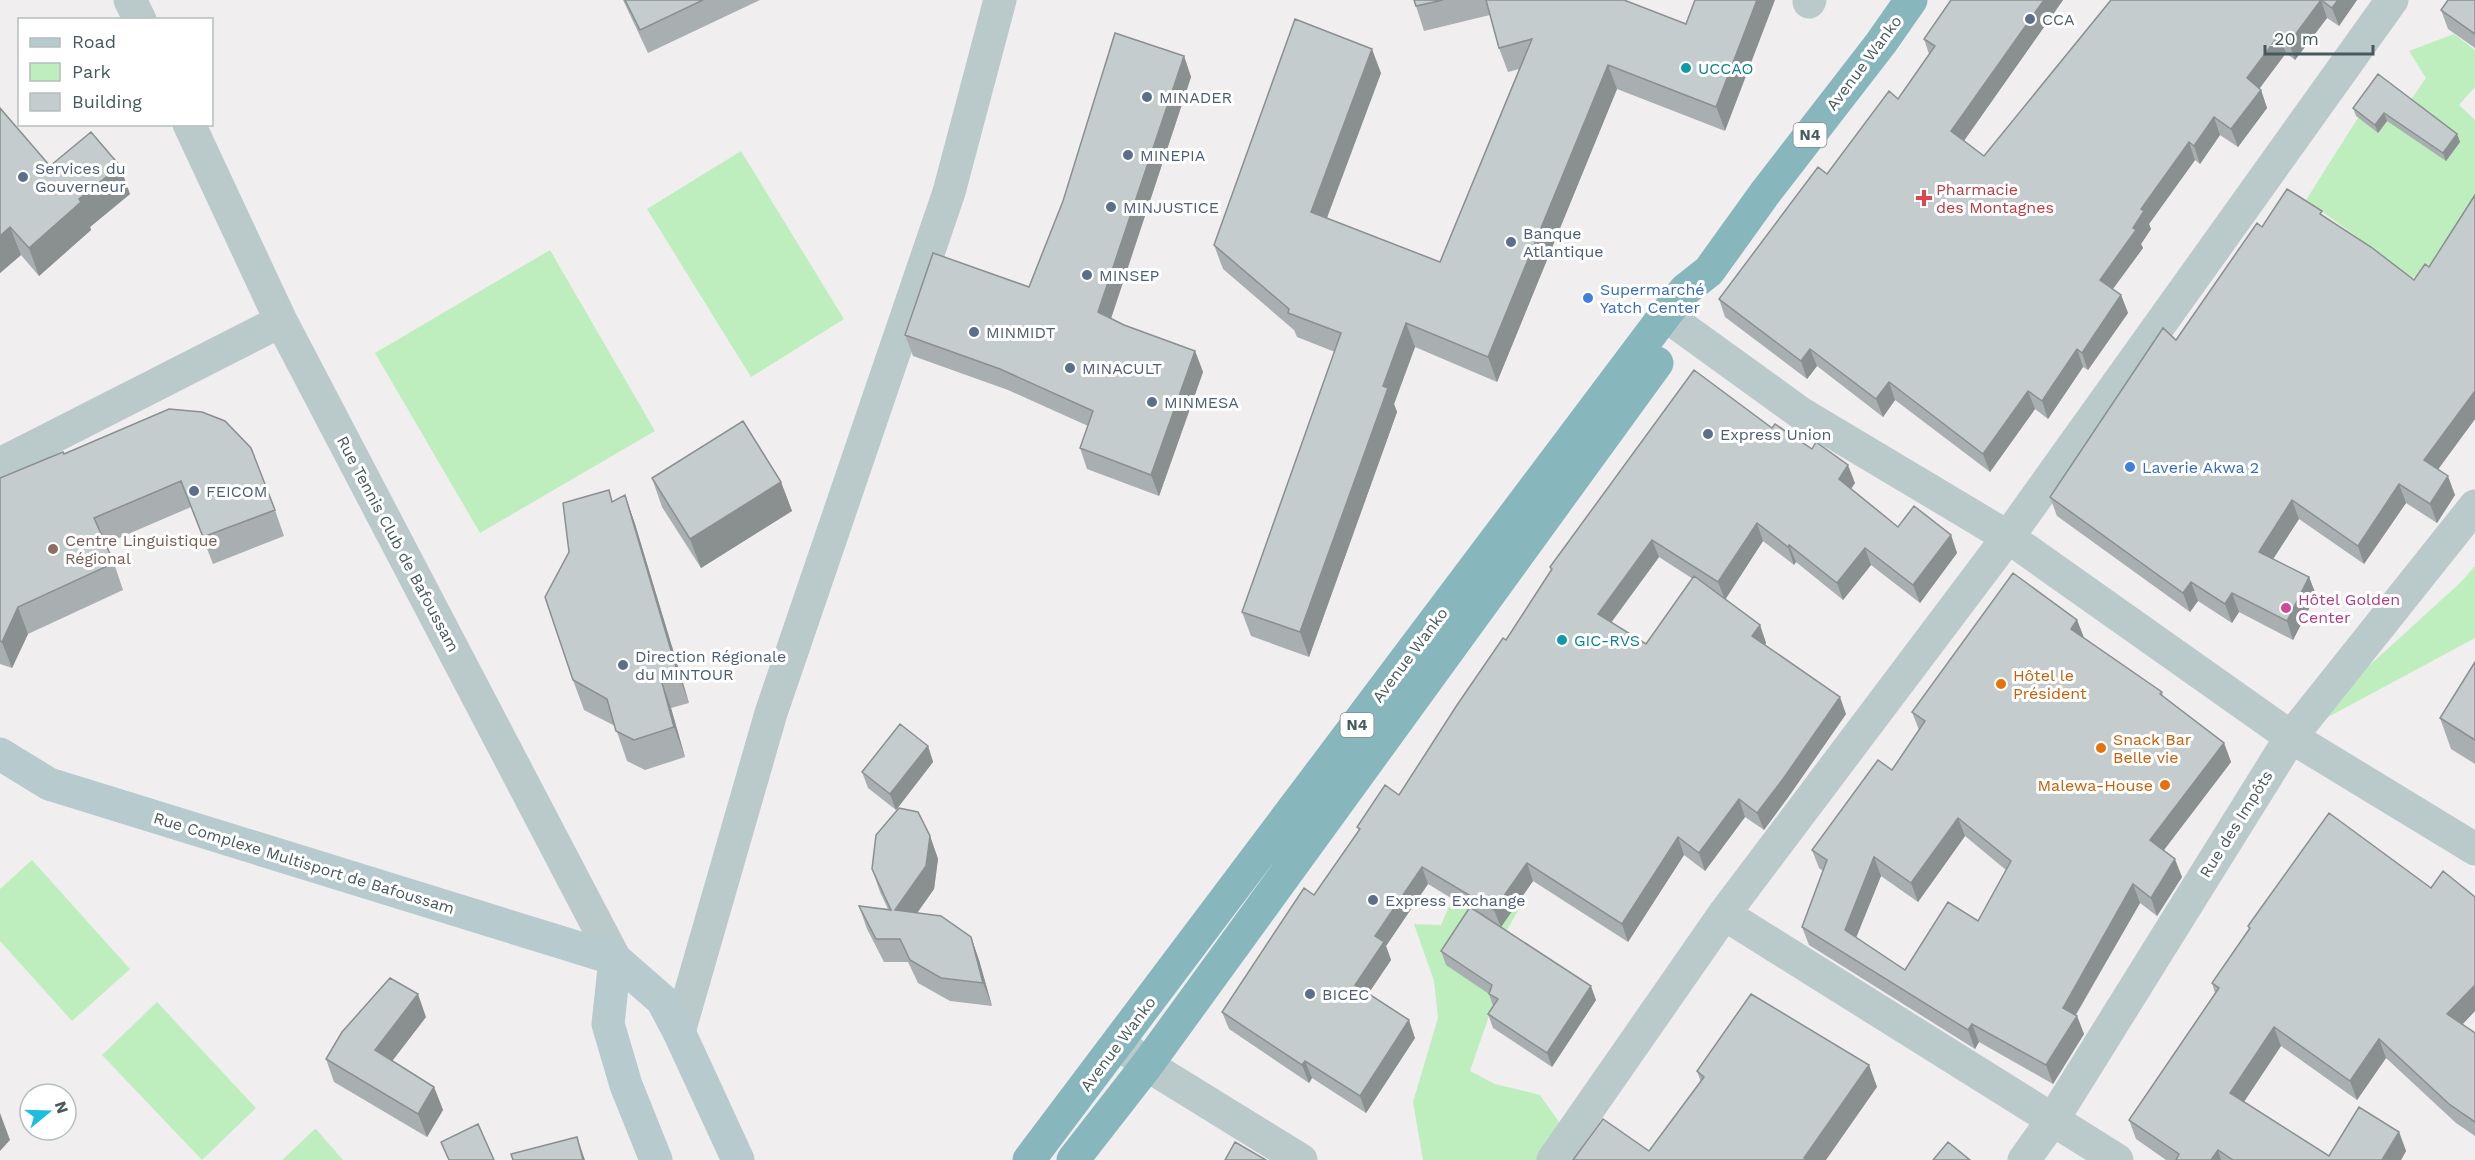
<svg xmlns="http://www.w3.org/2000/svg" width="2475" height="1160" viewBox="0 0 2475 1160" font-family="'Work Sans',sans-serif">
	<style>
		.green { fill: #beeebd }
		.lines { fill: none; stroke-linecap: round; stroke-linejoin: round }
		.street { stroke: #bacacb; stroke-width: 33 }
		.secondary { stroke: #b7cacd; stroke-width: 33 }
		.highway { stroke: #87b6bc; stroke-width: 33 }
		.wall { fill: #a9afb1; fill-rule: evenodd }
		.shaded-wall { fill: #8a8f90 }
		.building { fill: #c5ccce; stroke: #8a8f90; stroke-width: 1.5; fill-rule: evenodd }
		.service-dot { fill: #5c6f8a; stroke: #fff; stroke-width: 2 }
		.culture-dot { fill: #0f9aa8; stroke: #fff; stroke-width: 2 }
		.health-dot { fill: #e0444e; stroke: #fff; stroke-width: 2 }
		.shop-dot { fill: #3f7fe0; stroke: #fff; stroke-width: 2 }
		.education-dot { fill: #8d6e63; stroke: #fff; stroke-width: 2 }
		.hotel-dot { fill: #d1479c; stroke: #fff; stroke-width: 2 }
		.food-dot { fill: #e8710a; stroke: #fff; stroke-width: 2 }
		.labels { text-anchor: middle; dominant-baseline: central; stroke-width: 6; stroke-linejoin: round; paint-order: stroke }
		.shield { fill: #fff; stroke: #7e8c8c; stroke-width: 1.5 }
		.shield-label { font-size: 15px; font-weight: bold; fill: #475a5b }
		.service-label { font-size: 16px; fill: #4e5e75; stroke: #fff; text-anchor: start }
		.street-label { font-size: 16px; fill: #475a5b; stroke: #fff }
		.culture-label { font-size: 16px; fill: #0d838f; stroke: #fff; text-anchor: start }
		.health-label { font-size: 16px; fill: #be3a42; stroke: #fff; text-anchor: start }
		.shop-label { font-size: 16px; fill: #366cbe; stroke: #fff; text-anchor: start }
		.education-label { font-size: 16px; fill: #785e54; stroke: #fff; text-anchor: start }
		.hotel-label { font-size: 16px; fill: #b23c85; stroke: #fff; text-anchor: start }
		.food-label { font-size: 16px; fill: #c56008; stroke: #fff; text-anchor: start }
	</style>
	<rect width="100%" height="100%" fill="#f1eeef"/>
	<path class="green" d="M2454 34 2475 50V87L2459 105 2475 120V218L2464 239 2410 280 2389 260 2306 200 2375 91 2406 107 2426 78 2409 51Z
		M741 151 844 319 751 377 647 209Z
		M550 250 655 431 480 533 375 353Z
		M2475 566V638L2291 737 2461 582Z
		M32 860 130 969 72 1021 0 941V889Z
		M1464 872 1519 909 1489 961 1499 987 1470 1071 1495 1084 1540 1095 1561 1125 1540 1160H1423L1413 1102 1438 1018 1434 981 1414 924 1441 925Z
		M157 1002 256 1108 202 1160 102 1055Z
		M316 1129 343 1160H282L315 1129Z"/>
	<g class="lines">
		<path class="street" d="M130 0 140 20
			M1809 2 1810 0
			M189 124 281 321 615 959
			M1665 315 1802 414 2008 537 2291 737 2475 849
			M0 464 281 321
			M1724 914 2117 1160
			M679 1032 771 713 949 192 1000 0
			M1119 1043 1147 1065 1301 1160
			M1553 1160 1724 914 2008 537 2392 0
			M2024 1160 2052 1121 2291 737 2475 506"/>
		<path class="secondary" d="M0 754 49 784 615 959 662 1000 679 1032 738 1160
			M615 959 608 1024 626 1085 656 1160"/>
		<path class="highway" d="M1029 1160 1665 315 1685 290 1709 271 1765 193 1881 43 1911 0
			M1073 1160 1147 1065 1657 363"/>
	</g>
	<path class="wall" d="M623 0H760L648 53Z
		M1414 0H1624L1686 24 1725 131 1617 89 1497 382 1415 347 1394 404 1397 412 1309 657 1251 636 1242 612 1335 352 1297 337 1294 330 1223 269 1214 245 1381 73 1327 218 1440 262 1519 69 1508 72 1499 48 1490 15 1424 31Z
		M1951 0H2063L1964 141 1984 156 2111 0H2357L2339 26 2327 18 2295 60 2286 53 2259 88 2261 90 2267 108 2238 147 2220 135 2200 164 2195 160 2149 224 2151 229 2141 244 2143 248 2113 289 2121 295 2128 313 2088 370 2083 367 2048 419 2035 409 1990 472 1895 400 1883 417 1817 366 1807 379 1725 317 1719 299 1827 174 1898 99 1929 54 1924 39Z
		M2475 0V48L2448 29 2441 10Z
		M1184 56 1191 77 1111 319 1124 325 1195 351 1203 372 1159 496 1087 469 1080 448 1088 426 1008 390 913 356 905 335 1029 287Z
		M2378 74 2457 134 2460 142 2446 161 2387 121 2378 133 2356 116 2353 108Z
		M0 108 50 166 130 194 90 227 91 230 39 276 21 255 0 273Z
		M2325 217 2475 419 2438 469 2455 495 2437 523 2406 503 2364 564 2299 519 2273 559 2309 577 2316 595 2293 640 2239 612 2232 623 2198 601 2190 612 2057 516 2050 497 2176 340 2262 227Z
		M169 409 275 510 284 536 213 564 191 507 105 544 114 563 123 590 28 634 12 668 0 664V478L64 454Z
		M1772 428 1855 483 1851 489 1898 527 1951 535 1957 553 1920 603 1871 565 1843 600 1796 562 1794 565 1763 541 1725 599 1760 625 1766 643 1765 645 1846 714 1789 796 1764 830 1745 817 1705 871 1684 855 1628 942 1533 881 1501 927 1596 1000 1552 1067 1493 1028 1488 1014 1493 1006 1489 994 1446 965 1441 951 1469 909 1428 884 1386 946 1391 960 1368 994 1415 1038 1366 1113 1312 1078 1309 1083 1229 1029 1222 1012 1314 895 1359 831 1357 827 1399 795 1506 640 1551 570 1550 567ZM1659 557 1693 579 1646 644 1611 623Z
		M652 478 781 482 792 511 701 568 662 507Z
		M625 495 635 524 689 703 671 708 685 757 645 770 627 761 615 726 584 710 573 680 613 502Z
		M2077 620 2084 638 2162 692 2163 696 2224 743 2231 762 2164 850 2182 877 2157 916 2140 903 2076 1015 2077 1016 2084 1034 2053 1084 1979 1042 1975 1049 1809 945 1802 927 1823 871 1819 868 1812 850 1892 770 1919 730 1912 712ZM1965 836 2006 870 1978 921 1905 970 1856 937 1881 876 1918 902Z
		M2475 662V764L2451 749 2440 718Z
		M928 746 933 762 896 810 868 788 862 772Z
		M930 836 938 859 934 889 917 913 971 937 979 960 992 1006 950 1001 918 983 908 962H884L867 929 859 906 888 909 880 892 872 869Z
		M2431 888 2475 897V1011L2462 1025 2475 1033V1136L2456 1123 2386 1058 2357 1100 2281 1046 2244 1102 2329 1156 2399 1132 2406 1151 2401 1160H2166L2136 1139 2129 1120 2215 993 2212 983 2249 930 2248 926Z
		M426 1017 392 1061 434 1087 443 1110 427 1137 334 1082 326 1059Z
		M1869 1065 1877 1087 1649 1151 1701 1082 1697 1071Z"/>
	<path class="shaded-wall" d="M1757 0H1775L1725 131 1716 107Z
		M2044 0H2063L1958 149 1951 131Z
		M2321 0 2327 18 2295 60 2289 43Z
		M2338 0H2357L2339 26 2332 8Z
		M2279 35 2286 53 2254 96 2247 78Z
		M1372 49 1381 73 1320 236 1311 212Z
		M1184 56 1191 77 1106 333 1098 312Z
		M1608 65 1617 89 1497 382 1488 357Z
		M2261 90 2267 108 2238 147 2231 129Z
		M2384 113 2387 121 2378 133 2375 125Z
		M2214 117 2220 135 2200 164 2194 146Z
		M2457 134 2460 142 2446 161 2443 153Z
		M2189 142 2195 160 2149 224 2151 229 2141 244 2143 248 2106 298 2100 280 2141 209Z
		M120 166 130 194 90 227 91 230 39 276 29 248 79 199Z
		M10 227 21 255 0 273V236Z
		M2121 295 2128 313 2088 370 2082 353Z
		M1406 323 1415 347 1394 404 1397 412 1309 657 1300 632 1383 386Z
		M1810 349 1817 366 1807 379 1801 361Z
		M2077 349 2083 367 2048 419 2042 401Z
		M1195 351 1203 372 1159 496 1151 475Z
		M1889 382 1895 400 1883 417 1876 399Z
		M2028 391 2035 409 1990 472 1983 454Z
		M2475 391V419L2431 479 2424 460Z
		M1848 465 1855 483 1845 497 1839 479Z
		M2448 476 2455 495 2437 523 2430 504Z
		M781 482 792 511 701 568 690 539Z
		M2399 484 2406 503 2364 564 2358 546Z
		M625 495 635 524 689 703 678 674Z
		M2292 500 2299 519 2266 570 2259 552Z
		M1757 523 1763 541 1725 600 1718 582Z
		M1951 535 1957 553 1920 603 1913 585Z
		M1652 540 1659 557 1604 632 1598 614Z
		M1789 545 1796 562 1794 565 1788 547Z
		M1865 548 1871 565 1843 600 1837 583Z
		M2309 577 2316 595 2293 640 2287 621Z
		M2191 582 2198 601 2190 612 2183 593Z
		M2232 593 2239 612 2232 623 2225 604Z
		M18 607 28 634 12 668 2 642Z
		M2077 620 2084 638 2071 629Z
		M1760 625 1766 643 1759 654 1752 636Z
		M661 679 671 708 685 757 674 727Z
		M1840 697 1846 714 1789 796 1764 830 1757 813Z
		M2224 743 2231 762 2157 859 2150 840Z
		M928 746 933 762 896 810 890 794Z
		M1739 799 1745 817 1705 871 1699 853Z
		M1958 818 1965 836 1918 902 1911 883Z
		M930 836 938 859 934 889 903 933 895 910Z
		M1678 837 1684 855 1628 942 1622 924Z
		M1874 857 1881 876 1852 948 1845 930Z
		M2175 859 2182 877 2157 916 2151 898Z
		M1527 863 1533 881 1501 927 1494 910Z
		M1422 867 1428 884 1386 946 1391 960 1362 1003 1355 985 1375 936Z
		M2133 884 2140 903 2069 1026 2063 1008Z
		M971 937 979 960 992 1006 983 983Z
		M2475 985V1011L2454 1033 2447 1014Z
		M1591 986 1596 1000 1552 1067 1547 1053Z
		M418 994 426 1017 383 1073 375 1050Z
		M2077 1016 2084 1034 2053 1084 2046 1065Z
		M1409 1020 1415 1038 1366 1113 1360 1096Z
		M1972 1024 1979 1042 1975 1049 1968 1030Z
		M2274 1027 2281 1046 2237 1112 2230 1093Z
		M2379 1039 2386 1058 2357 1100 2350 1081Z
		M1305 1061 1312 1078 1309 1083 1302 1065Z
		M1869 1065 1877 1087 1826 1160H1805L1804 1158Z
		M434 1087 443 1110 427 1137 418 1114Z
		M0 1113 10 1140 0 1151Z
		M2399 1132 2406 1151 2401 1160H2382Z
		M577 1137 585 1160H583Z
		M2218 1150 2221 1160H2211Z"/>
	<path class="building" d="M625 0H703L640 30Z
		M1414 0H1443L1416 6Z
		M1486 0H1624L1686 24 1695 0H1757L1716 107 1608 65 1488 357 1406 323 1383 386 1388 388 1300 632 1242 612 1341 333 1288 313 1289 309 1214 245 1295 19 1372 49 1311 212 1440 262 1532 39 1499 48Z
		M1951 0H2044L1951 131 1984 156 2111 0H2338L2332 8 2321 0 2289 43 2279 35 2247 78 2261 90 2231 129 2214 117 2194 146 2189 142 2141 209 2144 211 2133 228 2136 230 2100 280 2121 295 2082 353 2077 349 2042 401 2028 391 1983 454 1889 382 1876 399 1810 349 1801 361 1719 299 1818 167 1827 174 1889 91 1898 99 1935 46 1924 39Z
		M2448 0H2475V34L2441 10Z
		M1115 33 1184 56 1098 312 1124 325 1195 351 1151 475 1080 448 1093 411 1000 369 905 335 933 253 1029 287 1063 201Z
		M2378 74 2457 134 2443 153 2384 113 2375 125 2353 108Z
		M0 108 50 166 91 132 120 166 79 199 81 202 29 248 10 227 0 236Z
		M2287 189 2322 211 2320 214 2371 247 2414 280 2425 264 2429 267 2475 195V391L2424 460 2448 476 2430 504 2399 484 2358 546 2292 500 2259 552 2309 577 2287 621 2232 593 2225 604 2191 582 2183 593 2050 497 2163 328 2176 340 2257 223 2262 227Z
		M1694 370 1772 428 1775 424 1812 449 1816 442 1848 465 1839 479 1898 527 1914 506 1951 535 1913 585 1865 548 1837 583 1789 545 1788 547 1757 523 1718 582 1652 540 1598 614 1646 644 1694 576 1760 625 1752 636 1840 697 1783 779 1757 813 1739 799 1699 853 1678 837 1622 924 1527 863 1494 910 1422 867 1375 936 1384 942 1355 985 1409 1020 1360 1096 1305 1061 1302 1065 1222 1012 1304 888 1314 895 1360 829 1357 827 1385 785 1399 795 1457 705 1503 638 1506 640 1552 569 1550 567Z
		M169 409 202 412 225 421 251 448 275 510 203 537 181 481 94 518 114 563 18 607 2 642 0 641V478L63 452 64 454Z
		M743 421 781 482 690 539 652 478Z
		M609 490 612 502 625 495 678 674 661 679 674 727 634 740 616 731 607 699 573 680 545 597 569 552 563 503Z
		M2013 573 2077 620 2071 629 2162 692 2160 694 2224 743 2150 840 2175 859 2151 898 2133 884 2063 1008 2077 1016 2046 1065 1972 1024 1968 1030 1802 927 1827 860 1812 850 1878 760 1892 770 1925 721 1912 712ZM1958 818 2011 861 1978 921 1948 902 1905 970 1845 930 1874 857 1911 883Z
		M2475 662V740L2440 718Z
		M900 724 928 746 890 794 862 772Z
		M899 808 918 812 930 836 926 866 895 910 941 916 971 937 983 983 941 978 910 960 900 939H876L859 906 891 910 872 869 876 835Z
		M2329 813 2431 888 2443 871 2475 897V985L2447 1014 2475 1033V1122L2449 1104 2379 1039 2350 1081 2274 1027 2230 1093 2329 1156 2359 1107 2399 1132 2382 1160H2233L2218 1150 2211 1160H2176L2179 1154 2129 1120 2219 988 2212 983 2250 928 2248 926Z
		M1470 907 1591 986 1547 1053 1488 1014 1498 999 1489 994 1492 985 1441 951Z
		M390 978 418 994 375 1050 434 1087 418 1114 326 1059 342 1032Z
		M1751 994 1869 1065 1804 1158 1808 1160H1573L1603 1119 1649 1151 1704 1077 1697 1071Z
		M478 1124 494 1160H449L441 1142Z
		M577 1137 583 1160H513L511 1154Z
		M1235 1142 1266 1160H1225Z
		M1948 1142 1970 1160H1933Z"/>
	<g class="service-dot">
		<circle cx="2030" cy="19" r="6"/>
		<circle cx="1147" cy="97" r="6"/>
		<circle cx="1128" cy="155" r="6"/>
		<circle cx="23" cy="177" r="6"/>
		<circle cx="1111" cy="207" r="6"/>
		<circle cx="1511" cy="242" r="6"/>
		<circle cx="1087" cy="275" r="6"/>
		<circle cx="974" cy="332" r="6"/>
		<circle cx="1070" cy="368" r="6"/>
		<circle cx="1152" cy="402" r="6"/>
		<circle cx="1708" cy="434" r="6"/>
		<circle cx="194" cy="491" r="6"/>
		<circle cx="623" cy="665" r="6"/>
		<circle cx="1373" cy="900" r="6"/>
		<circle cx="1310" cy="994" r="6"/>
	</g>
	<g class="culture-dot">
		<circle cx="1686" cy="68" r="6"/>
		<circle cx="1562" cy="640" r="6"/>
	</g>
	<path class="health-dot" d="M1921 189h6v6h6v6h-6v6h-6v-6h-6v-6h6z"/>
	<g class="shop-dot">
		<circle cx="1588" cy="298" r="6"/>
		<circle cx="2130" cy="467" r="6"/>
	</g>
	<circle class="education-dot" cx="53" cy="549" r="6"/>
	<circle class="hotel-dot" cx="2286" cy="608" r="6"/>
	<g class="food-dot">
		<circle cx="2001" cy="684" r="6"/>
		<circle cx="2101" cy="748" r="6"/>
		<circle cx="2165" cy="785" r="6"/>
	</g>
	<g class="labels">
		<g class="shield">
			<rect x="1793.5" y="123" width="33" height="24" rx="4.5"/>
			<rect x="1340.5" y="713" width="33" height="24" rx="4.5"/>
		</g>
		<g class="shield-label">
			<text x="1810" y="135">N4</text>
			<text x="1357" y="725">N4</text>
		</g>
		<g class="service-label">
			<text x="2042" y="19">CCA</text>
			<text x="1159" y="97">MINADER</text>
			<text x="1140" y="155">MINEPIA</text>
			<text x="35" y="168">Services du<tspan x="35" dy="18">Gouverneur</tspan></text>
			<text x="1123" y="207">MINJUSTICE</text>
			<text x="1523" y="233">Banque<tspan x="1523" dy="18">Atlantique</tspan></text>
			<text x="1099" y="275">MINSEP</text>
			<text x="986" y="332">MINMIDT</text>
			<text x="1082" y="368">MINACULT</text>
			<text x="1164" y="402">MINMESA</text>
			<text x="1720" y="434">Express Union</text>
			<text x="206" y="491">FEICOM</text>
			<text x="635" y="656">Direction Régionale<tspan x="635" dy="18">du MINTOUR</tspan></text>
			<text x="1385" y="900">Express Exchange</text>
			<text x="1322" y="994">BICEC</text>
		</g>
		<g class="street-label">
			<text transform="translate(1864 63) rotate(-53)">Avenue Wanko</text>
			<text transform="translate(398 544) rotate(62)">Rue Tennis Club de Bafoussam</text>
			<text transform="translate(1410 655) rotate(-53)">Avenue Wanko</text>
			<text transform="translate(2236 824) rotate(-58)">Rue des Impôts</text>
			<text transform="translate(304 863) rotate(17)">Rue Complexe Multisport de Bafoussam</text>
			<text transform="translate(1118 1044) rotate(-53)">Avenue Wanko</text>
		</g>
		<g class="culture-label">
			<text x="1698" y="68">UCCAO</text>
			<text x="1574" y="640">GIC-RVS</text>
		</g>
		<g class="health-label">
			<text x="1936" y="189">Pharmacie<tspan x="1936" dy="18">des Montagnes</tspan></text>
		</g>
		<g class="shop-label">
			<text x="1600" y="289">Supermarché<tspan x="1600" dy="18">Yatch Center</tspan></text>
			<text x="2142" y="467">Laverie Akwa 2</text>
		</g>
		<g class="education-label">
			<text x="65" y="540">Centre Linguistique<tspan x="65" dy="18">Régional</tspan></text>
		</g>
		<g class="hotel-label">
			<text x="2298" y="599">Hôtel Golden<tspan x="2298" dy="18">Center</tspan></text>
		</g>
		<g class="food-label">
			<text x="2013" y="675">Hôtel le<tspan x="2013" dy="18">Président</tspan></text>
			<text x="2113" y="739">Snack Bar<tspan x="2113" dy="18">Belle vie</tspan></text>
			<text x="2153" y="785" text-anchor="end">Malewa-House</text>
		</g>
	</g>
	<rect x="18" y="18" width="195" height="108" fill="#ffffff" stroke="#b5bdbd" stroke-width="1.5"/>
	<rect x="30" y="38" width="30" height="9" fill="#b7cacd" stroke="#b5bdbd" stroke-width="1.5"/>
	<text x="72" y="48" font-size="18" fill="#475a5b">Road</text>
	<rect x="30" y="63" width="30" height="18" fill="#beeebd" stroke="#b5bdbd" stroke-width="1.5"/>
	<text x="72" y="78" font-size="18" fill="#475a5b">Park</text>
	<rect x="30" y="93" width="30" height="18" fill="#c5ccce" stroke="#b5bdbd" stroke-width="1.5"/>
	<text x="72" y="108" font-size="18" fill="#475a5b">Building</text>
	<g transform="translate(48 1112) rotate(71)"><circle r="28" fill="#ffffff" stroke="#b5bdbd" stroke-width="1.5"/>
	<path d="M0-4.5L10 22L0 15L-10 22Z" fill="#1cbedd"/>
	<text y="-9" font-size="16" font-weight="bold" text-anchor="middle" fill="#475a5b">N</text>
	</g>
	<path d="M2265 45v9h108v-9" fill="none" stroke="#475a5b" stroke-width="3"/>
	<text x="2274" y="45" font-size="18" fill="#475a5b" stroke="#ffffff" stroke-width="4.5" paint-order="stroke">20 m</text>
</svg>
